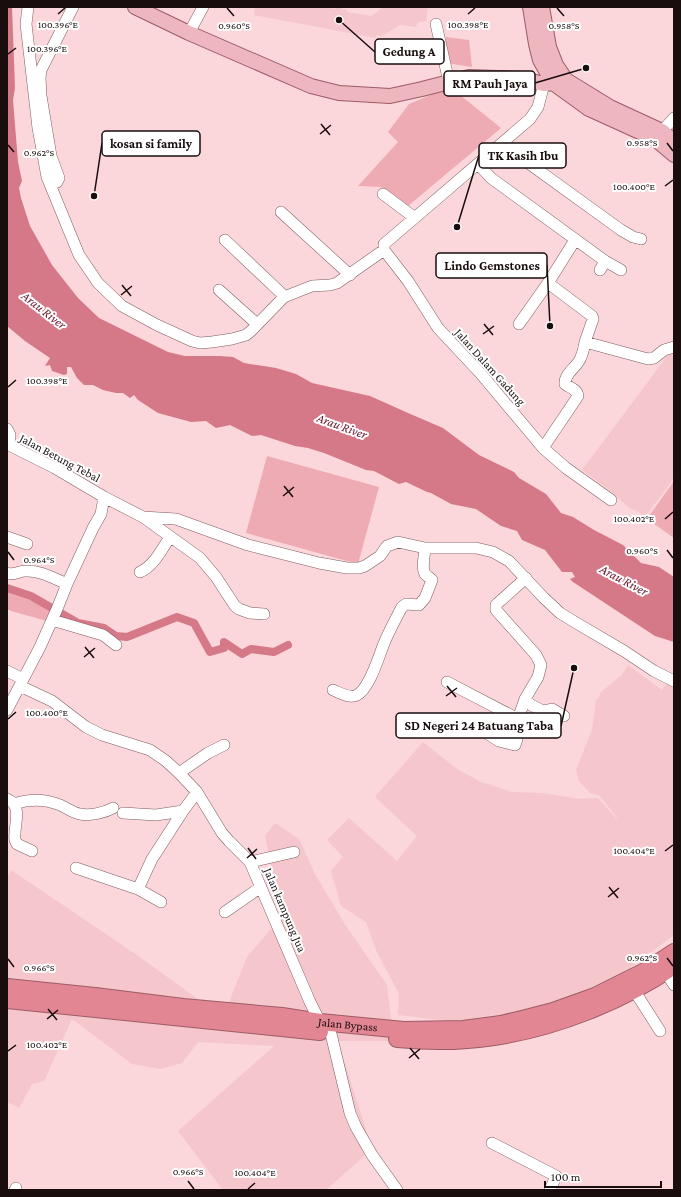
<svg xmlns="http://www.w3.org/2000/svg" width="681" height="1197" viewBox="0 0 681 1197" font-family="'Crimson Pro',serif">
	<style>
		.built { fill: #f5c7cc }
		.green { fill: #efabb4 }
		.water { fill: #d57887 }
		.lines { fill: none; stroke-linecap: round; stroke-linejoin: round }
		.canal { stroke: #d57887; stroke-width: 8 }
		.minor-casing { stroke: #7d5d60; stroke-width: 12 }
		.major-casing { stroke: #9c5c65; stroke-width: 16 }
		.highway-casing { stroke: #9c5c65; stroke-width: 18 }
		.minor { stroke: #fff; stroke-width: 11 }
		.major { stroke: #eeb6bf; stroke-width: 14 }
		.highway { stroke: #e28694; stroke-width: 16 }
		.ticks { fill: none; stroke: #190d0e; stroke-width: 1.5 }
		.labels { text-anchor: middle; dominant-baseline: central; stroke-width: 4; stroke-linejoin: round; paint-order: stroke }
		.street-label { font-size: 12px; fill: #190d0e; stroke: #fff }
		.water-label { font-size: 13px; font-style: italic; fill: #68142a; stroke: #fff }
		.ticks-label { font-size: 10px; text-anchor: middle; fill: #190d0e; stroke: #fff; stroke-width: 4; stroke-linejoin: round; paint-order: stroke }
		.leader { fill: none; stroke: #190d0e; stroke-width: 1.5 }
		.callout-dot { fill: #190d0e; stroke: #fff; stroke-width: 1.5 }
		.callout { fill: #fff; stroke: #190d0e; stroke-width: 1.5 }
		.callout-label { font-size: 13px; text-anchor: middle; font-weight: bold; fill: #190d0e }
	</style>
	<rect width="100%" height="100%" fill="#fbd6da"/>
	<path class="built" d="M255 7H323L335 9 336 7 347 10V12L372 16 383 7H428L426 21 418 22 416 27 400 25 382 36 376 35V38L254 15Z
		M674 346V478L645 517 634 509 632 510 605 487 582 470 650 379Z
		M628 665 662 690 668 681 674 683V902H673L674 904V935L610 983 547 1004 486 1021H449L398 1015 399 994 376 950 366 922 341 906 331 871 343 857 327 840 349 818 397 861 417 836 375 797 423 742 457 769 481 782 512 792 542 793 580 799 598 798 618 820V819L600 796 590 793 579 781 576 770 592 730 596 700 598 699 601 692 622 675Z
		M275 823 299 839 316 876 344 923 387 985 394 1041H338L372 1149 326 1190H223L178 1131 274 1046 198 1042 182 1063 160 1069 132 1064 72 1019 44 1081 32 1084 19 1108 7 1102V878L11 870 134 953 223 1017 247 957 271 929 281 915 265 836Z"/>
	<path class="green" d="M446 37 469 40 472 67 446 63Z
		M450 87 501 128 408 206 381 187 358 186 398 142 388 132 409 104Z
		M267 456 379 487 358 564 246 533Z
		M674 481V538L647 519Z
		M7 584 62 609 54 623 11 611 7 609Z"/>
	<path class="water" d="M7 7H12L15 88 13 100 18 162 22 181 19 188 21 198 30 226 52 265 78 298 99 318 168 352 185 356H220L233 357 244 363 276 368 296 374 312 383 370 396 408 413 443 428 479 455 514 472 519 478 546 494 561 513 573 517 594 530 623 545 641 563 659 567 674 577V642L655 636 573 582 570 579 575 577 572 572H562L545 550 522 540 517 531 501 526 476 509 451 504 431 493 427 492 406 482 399 484 374 471 366 470 324 453 308 448 295 446 261 435 252 436 230 425 216 428 206 421 191 422 158 413 138 400 134 395 130 398 123 393H116L103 390 93 385H84L77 378 71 367H67V374L64 375 52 371 50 365 45 366 50 358 25 341 7 326Z"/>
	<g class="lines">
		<path class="canal" d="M7 588 31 596 78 623 104 628 116 636 127 637 177 617 194 623 210 652 224 648V642L242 654 251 649 274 652 288 645"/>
		<defs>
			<path id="minor" d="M28 7 26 24 38 128 47 177 79 255 98 283 122 306 157 325 192 341 200 343 212 342 232 339 246 335 251 331 284 297 312 286 330 285 337 283 384 250
				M436 24 449 82
				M189 33 203 7
				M544 84 538 107 530 119 390 239 384 244V250L408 281 438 328 481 374 543 448 566 468 611 500
				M662 131 674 118
				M502 144 621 230 633 237 641 239
				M478 164 491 178 605 261 600 270
				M47 177 53 182H57L59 178 51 156 41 96 40 78 41 70 73 7
				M383 194 415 218
				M281 212 350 275
				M225 240 282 294 284 297
				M605 261 621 270
				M548 283 592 316 593 319 585 342 648 359 654 358 664 350 674 347
				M219 290 257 324
				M519 324 548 283 575 240
				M7 429 10 435 9 445
				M7 444 55 468 104 497 101 514 93 528 67 584 57 609 40 647 7 710
				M543 448 578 396C577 389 570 388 565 384 564 373 578 367 581 357 583 353 584 347 585 342
				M104 497 143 517 200 558 216 577 235 606 239 609 250 613 264 614
				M143 517 176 519 248 545 319 563 347 568H359L365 566 380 556 387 546 398 542 425 548H476L493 552 509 561 544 598 560 613 573 621 624 651 654 671 674 681
				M7 537 27 544
				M140 572C154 566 162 549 170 537
				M7 573C13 576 19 571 25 571 40 570 53 578 67 584
				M52 620 96 633 103 635 116 645
				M7 671 23 679
				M447 682 518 719 525 699 538 677 541 665 536 655 496 610V605L498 603 526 578
				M20 686 52 701 86 727 102 735 150 750 166 761 179 773 197 792 222 833 229 841 250 862 310 1002 320 1022
				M333 690C340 693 350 699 357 695 369 689 378 659 383 646 388 633 395 620 402 607L406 604 419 605 425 598 432 580C430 578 427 576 425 574 421 567 425 555 425 548
				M525 699 531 705 543 711 552 709 564 716
				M474 725 499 741 515 745 517 739 518 719
				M179 773 208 753 224 745
				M7 799C24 806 13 826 15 840L17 844 32 851
				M14 804C29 799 45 799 60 805 67 808 73 813 80 814 90 816 104 813 113 808
				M183 811 197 792
				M123 813 156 815 183 811 152 859 138 889
				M250 862 294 852
				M76 868 138 889 161 902
				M225 912 261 887
				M666 972 674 985
				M634 990 660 1031
				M331 1034 350 1113 356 1127 372 1155 397 1190
				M492 1143 556 1176 550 1190
				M15 1190 16 1188"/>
			<path id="major" d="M135 7 189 33 311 86 339 93 390 96 422 89 469 77 523 79 544 84 553 83 566 80
				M530 7 536 44 540 60 553 83 589 109 655 139 674 155
				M542 7 549 47 556 65 566 80 610 107 662 131 674 142"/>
			<g id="highway">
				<path id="s1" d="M7 987 95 996 183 1007 282 1016 320 1022 404 1030 463 1029 501 1024 522 1019 553 1011 595 996 645 971 674 952"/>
				<path d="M7 1000 320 1032"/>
				<path d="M397 1039C429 1042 462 1042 494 1037 555 1028 624 1001 674 966"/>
			</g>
		</defs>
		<use href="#minor" class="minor-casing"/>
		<use href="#major" class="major-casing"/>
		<use href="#highway" class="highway-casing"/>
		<use href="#minor" class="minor"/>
		<use href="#major" class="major"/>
		<use href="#highway" class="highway"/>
	</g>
	<path class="ticks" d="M227 8 234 16M557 8 564 16M58 14 65 8M468 14 475 8M8 54 16 48M321 124 330 135M320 134 331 125M667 143 673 151M8 145 14 152M665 186 673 180M122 285 131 296M121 295 132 286M484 324 493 335M483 334 494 326M8 387 16 380M284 486 293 497M283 496 294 487M665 519 673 512M667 550 673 558M8 552 14 560M85 647 94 658M84 657 95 648M447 686 456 697M446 696 457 688M8 719 16 712M248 848 256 859M665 851 673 845M247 858 257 849M609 887 618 898M608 897 619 888M667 958 673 966M8 959 14 967M48 1009 57 1020M47 1019 58 1010M410 1048 419 1059M8 1051 16 1045M409 1058 420 1049M188 1181 194 1189M248 1189 255 1183"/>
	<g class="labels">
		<g class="street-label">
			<text transform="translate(490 367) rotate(48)">Jalan Dalam Gadung</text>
			<text transform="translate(60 458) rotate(28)">Jalan Betung Tebal</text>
			<text transform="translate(285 910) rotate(67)">Jalan kampung Jua</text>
			<text stroke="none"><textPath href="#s1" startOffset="343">Jalan Bypass</textPath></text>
		</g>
		<g class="water-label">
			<text transform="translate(44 310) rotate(38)">Arau River</text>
			<text transform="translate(342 426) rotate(20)">Arau River</text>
			<text transform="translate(624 580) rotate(28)">Arau River</text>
		</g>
	</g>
	<g class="ticks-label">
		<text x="58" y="28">100.396°E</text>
		<text x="468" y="28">100.398°E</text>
		<text x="234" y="29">0.960°S</text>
		<text x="564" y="29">0.958°S</text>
		<text x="47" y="52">100.396°E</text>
		<text x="642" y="146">0.958°S</text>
		<text x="39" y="156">0.962°S</text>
		<text x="634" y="190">100.400°E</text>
		<text x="47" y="384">100.398°E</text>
		<text x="634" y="522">100.402°E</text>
		<text x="642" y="554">0.960°S</text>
		<text x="39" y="563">0.964°S</text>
		<text x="47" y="716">100.400°E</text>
		<text x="634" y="854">100.404°E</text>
		<text x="642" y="961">0.962°S</text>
		<text x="39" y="971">0.966°S</text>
		<text x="47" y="1048">100.402°E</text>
		<text x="188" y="1175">0.966°S</text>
		<text x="255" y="1176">100.404°E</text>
	</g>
	<path class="leader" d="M339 20L375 52M586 68L535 83M94 196L102 143M457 227L479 155M550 326L547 265M574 668L561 726"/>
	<g class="callout-dot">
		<circle cx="339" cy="20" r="4"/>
		<circle cx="586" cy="68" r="4"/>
		<circle cx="94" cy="196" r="4"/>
		<circle cx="457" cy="227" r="4"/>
		<circle cx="550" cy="326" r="4"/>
		<circle cx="574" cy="668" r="4"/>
	</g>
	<g class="callout">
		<rect x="375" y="39" width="69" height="25" rx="4"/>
		<rect x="444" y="71" width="91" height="25" rx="4"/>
		<rect x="102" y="131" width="98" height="25" rx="4"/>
		<rect x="479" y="143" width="87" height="25" rx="4"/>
		<rect x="436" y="253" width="111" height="25" rx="4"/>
		<rect x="396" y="713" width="165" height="25" rx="4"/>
	</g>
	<g class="callout-label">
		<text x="409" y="56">Gedung A</text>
		<text x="490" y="88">RM Pauh Jaya</text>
		<text x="151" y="148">kosan si family</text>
		<text x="523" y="160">TK Kasih Ibu</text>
		<text x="492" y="270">Lindo Gemstones</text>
		<text x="479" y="730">SD Negeri 24 Batuang Taba</text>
	</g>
	<rect width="681" height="1197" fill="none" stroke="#190d0e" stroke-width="16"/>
	<path d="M545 1181v6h116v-6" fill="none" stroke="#190d0e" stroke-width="2"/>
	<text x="551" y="1181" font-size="12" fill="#190d0e" stroke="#ffffff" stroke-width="3" paint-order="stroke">100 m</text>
</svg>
